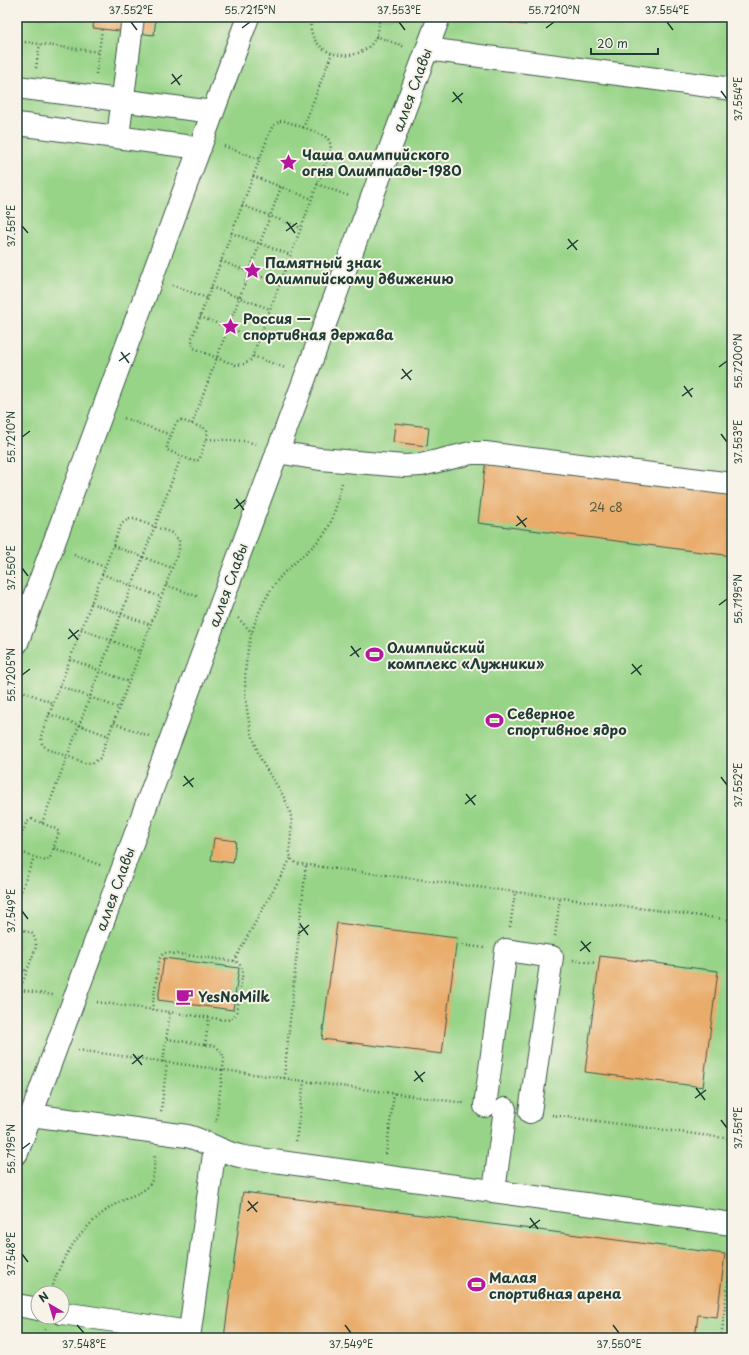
<svg xmlns="http://www.w3.org/2000/svg" width="749" height="1355" viewBox="0 0 749 1355" font-family="'Playpen Sans',sans-serif">
	<style>
		.green { fill: #98d488; stroke: #5c885e; fill-rule: evenodd }
		.building { fill: #e9ac6b }
		.lines { fill: none; stroke-linecap: round; stroke-linejoin: round }
		.minor-casing { stroke: #3e5649; stroke-width: 24 }
		.path { stroke: #3e5649; stroke-width: 2.5; stroke-dasharray: 1 3; stroke-linecap: butt }
		.minor { stroke: #fff; stroke-width: 22 }
		.ticks { fill: none; stroke: #1f3d34; stroke-width: 1.5 }
		.labels { text-anchor: middle; dominant-baseline: central; stroke-width: 4; stroke-linejoin: round; paint-order: stroke }
		.number-label { font-size: 12px; fill: #525942 }
		.street-label { font-size: 14px; fill: #1f3d34; stroke: #f7f3e8 }
		.poi-label { font-size: 14px; font-weight: bold; fill: #1f3d34; stroke: #f7f3e8; text-anchor: start }
		.neatline { fill: none; stroke: #1f3d34; stroke-width: 1.5 }
		.ticks-label { font-size: 10px; text-anchor: middle; fill: #1f3d34 }
	</style>
	<rect width="100%" height="100%" fill="#f7f3e8"/>
	<filter id="ink" filterUnits="userSpaceOnUse"><feTurbulence type="fractalNoise" baseFrequency=".025" numOctaves="2"/><feDisplacementMap in="SourceGraphic" scale="8" xChannelSelector="R" yChannelSelector="G"/><feConvolveMatrix kernelMatrix="1 2 1 2 8 2 1 2 1" color-interpolation-filters="sRGB"/></filter>
	<filter id="wash" filterUnits="userSpaceOnUse"><feTurbulence type="fractalNoise" baseFrequency=".012" numOctaves="4" result="noise"/><feDisplacementMap in="SourceGraphic" scale="16" xChannelSelector="R" yChannelSelector="G"/><feGaussianBlur stdDeviation="0.9" result="paint"/><feColorMatrix in="noise" values="0 0 0 0 0 0 0 0 0 0 0 0 0 0 0 0 0 1.4 0 .05"/><feComposite in="paint" operator="in"/></filter>
	<g filter="url(#wash)">
		<rect width="100%" height="100%" fill="#eee2c3"/>
		<path class="green" d="M17 17H732V1338H17ZM38 1293H62V1317H38Z"/>
		<g id="blocks">
			<path class="building" d="M94 17H156L154 35 93 28Z
				M472 17H527L526 25Z
				M395 423 429 427 427 446 393 442Z
				M486 459 732 491V556L478 523Z
				M214 838 236 841 233 863 211 860Z
				M337 923 457 938 442 1054 322 1039Z
				M600 956 718 971 703 1087 585 1072Z
				M164 958 239 968 233 1010 158 1000Z
				M243 1192 725 1254 717 1317 698 1315 695 1338H224Z"/>
		</g>
	</g>
	<g filter="url(#ink)">
		<use href="#blocks" fill-opacity="0" stroke="#3e5649" stroke-width="1"/>
		<g class="lines">
			<defs>
				<path id="minor" d="M427 49 732 89
					M17 87 213 112
					M17 124 200 148
					M118 137 133 17
					M277 452 320 459 404 466 421 465 471 453H485L732 484
					M17 643 248 17
					M485 1106 506 950 552 957 530 1112
					M31 1115 187 1136C207 1141 224 1154 244 1157L732 1224
					M17 1153 439 17
					M494 1191 505 1109
					M17 1305 38 1309
					M62 1313 189 1332
					M189 1338 215 1147"/>
			</defs>
			<use href="#minor" class="minor-casing"/>
			<path class="path" d="M311 17C303 65 383 71 379 17
				M376 36 405 47
				M17 41 99 52
				M36 68 40 44
				M96 74 102 29
				M280 121H285C294 125 322 132 328 139 331 143 331 147 330 151L251 360 244 364 236 365 217 358 194 348 192 342V338L271 129 274 125Z
				M303 128 332 53
				M224 146 259 159
				M253 176 312 199
				M317 184 349 196
				M242 205 301 228
				M231 233 291 255
				M221 261 280 284
				M172 285 207 298
				M211 287 270 309
				M200 317 259 339
				M253 356 285 368
				M124 418 171 435
				M181 420 206 429 208 432 200 458 197 461H193L167 450V446L176 423Z
				M192 424 281 187
				M207 439 245 441 256 444
				M342 483C337 499 335 520 324 534 312 550 294 561 281 576 243 622 236 691 256 746 258 754 262 763 267 770 274 782 284 794 288 807 292 815 292 824 291 833 291 840 288 851 291 857 292 861 296 863 300 864L732 920
				M129 519H134L172 533 179 540V550L100 758 93 763H85L67 756 47 749 44 746 42 743 41 736 120 527 123 523Z
				M113 546 172 568
				M74 555 105 567
				M102 574 161 597
				M166 585 199 597
				M91 603 151 625
				M238 618 252 633
				M81 629 141 652
				M70 659 129 682
				M60 686 119 708
				M17 689 53 703
				M49 714 109 736
				M114 723 149 736
				M32 819 56 829 59 832 50 858 46 861 20 852 17 848 26 823Z
				M42 823 181 457
				M54 848 100 865
				M17 902 34 857
				M17 927 33 934 36 942V947L17 997
				M510 927 515 892
				M555 936 560 898
				M463 945 485 948
				M573 960 596 963
				M234 961 291 858
				M17 967 27 971
				M20 990 53 995
				M97 1002 227 1020C232 1019 235 1016 237 1011L243 971C241 966 240 963 234 961L169 953C164 952 161 955 159 960L152 1010
				M167 1039 215 1046 222 1052 224 1060 216 1122
				M205 1045 209 1017
				M78 1050 464 1103
				M163 1062 170 1012
				M284 1078 306 865
				M161 1111 167 1063
				M552 1115 732 1139
				M296 1141 304 1081
				M386 1154 394 1093
				M51 1293C60 1254 88 1218 123 1200 132 1195 144 1193 150 1184 155 1176 154 1163 155 1154
				M45 1329V1338
				M721 1338 732 1252"/>
			<use href="#minor" class="minor"/>
		</g>
	</g>
	<path class="ticks" d="M131 22 137 30M399 22 405 30M667 22 673 30M242 28 250 22M546 28 554 22M172 74 180 85M171 84 182 75M721 91 727 99M453 92 462 103M452 102 463 93M287 222 295 233M22 226 28 233M286 231 297 223M568 239 577 250M567 249 578 240M121 352 129 363M119 361 130 353M719 367 727 361M402 369 411 380M401 379 412 370M684 386 692 397M682 396 693 388M721 434 727 442M22 437 30 431M236 499 244 510M234 509 245 500M517 516 526 527M516 526 527 518M22 568 28 576M719 605 727 599M69 629 78 640M68 639 79 630M351 646 359 657M350 656 361 648M632 664 641 675M631 674 642 665M22 675 30 669M184 776 193 787M721 777 727 785M183 786 194 778M466 794 475 805M465 804 476 795M22 911 28 919M300 924 308 935M298 934 309 925M581 941 590 952M580 951 591 942M133 1054 142 1065M132 1064 143 1055M415 1071 423 1082M414 1081 425 1072M696 1088 705 1100M695 1098 706 1090M721 1120 727 1128M22 1149 30 1143M248 1201 257 1212M247 1211 258 1202M530 1218 538 1229M529 1228 540 1220M22 1254 28 1262M77 1325 84 1333M345 1325 351 1333M613 1325 619 1333"/>
	<defs>
		<symbol id="sight-bare" viewBox="-9 -9 18 18"><path d="M0-6L1.8-2.2L6-1.7L2.9 1.2L3.7 5.4L0 3.3L-3.7 5.4L-2.9 1.2L-6-1.7L-1.8-2.2Z" fill="#b5179e" stroke="#f7f3e8" stroke-width="2.5" paint-order="stroke"/></symbol>
		<symbol id="stadium-bare" viewBox="-9 -9 18 18"><path d="M0-5a6.5 5 0 1 0 0 10a6.5 5 0 1 0 0-10ZM-3.5-1.8h7v3.6h-7Z" fill="#b5179e" stroke="#f7f3e8" stroke-width="2.5" paint-order="stroke"/></symbol>
		<symbol id="cafe-bare" viewBox="-9 -9 18 18"><path d="M-5.5-4.5H6V0H3Q3 3.5 0 3.5H-2.5Q-5.5 3.5-5.5 0ZM3-3.2v2h1.7v-2ZM-6 4.5H4V6H-6Z" fill="#b5179e" stroke="#f7f3e8" stroke-width="2.5" paint-order="stroke"/></symbol>
	</defs>
	<g fill-rule="evenodd">
		<use href="#sight-bare" x="276" y="150" width="25" height="25"/>
		<use href="#sight-bare" x="240" y="258" width="25" height="25"/>
		<use href="#sight-bare" x="218" y="314" width="25" height="25"/>
		<use href="#stadium-bare" x="362" y="642" width="25" height="25"/>
		<use href="#stadium-bare" x="482" y="708" width="25" height="25"/>
		<use href="#cafe-bare" x="172" y="984" width="25" height="25"/>
		<use href="#stadium-bare" x="464" y="1272" width="25" height="25"/>
	</g>
	<g class="labels">
		<g class="number-label">
			<text x="606" y="507">24 с8</text>
		</g>
		<g class="street-label">
			<text transform="translate(412 90) rotate(-70)">аллея Славы</text>
			<text transform="translate(228 585) rotate(-70)">аллея Славы</text>
			<text transform="translate(115 889) rotate(-70)">аллея Славы</text>
		</g>
		<g class="poi-label">
			<text x="302" y="154">Чаша олимпийского<tspan x="302" dy="16">огня Олимпиады-1980</tspan></text>
			<text x="265" y="262">Памятный знак<tspan x="265" dy="16">Олимпийскому движению</tspan></text>
			<text x="243" y="318">Россия —<tspan x="243" dy="16">спортивная держава</tspan></text>
			<text x="387" y="647">Олимпийский<tspan x="387" dy="16">комплекс «Лужники»</tspan></text>
			<text x="507" y="713">Северное<tspan x="507" dy="16">спортивное ядро</tspan></text>
			<text x="198" y="996">YesNoMilk</text>
			<text x="489" y="1277">Малая<tspan x="489" dy="16">спортивная арена</tspan></text>
		</g>
	</g>
	<rect width="749" height="1355" fill="none" stroke="#f7f3e8" stroke-width="44"/>
	<g transform="translate(50 1305) rotate(322)"><circle r="19" fill="#f7f3e8" stroke="#a1aaa0"/>
	<path d="M0-3L7 15L0 10L-7 15Z" fill="#b5179e"/>
	<text y="-6" font-size="11" font-weight="bold" text-anchor="middle" fill="#1f3d34">N</text>
	</g>
	<path d="M591 48v6h67v-6" fill="none" stroke="#1f3d34" stroke-width="2"/>
	<text x="597" y="48" font-size="12" fill="#1f3d34" stroke="#f7f3e8" stroke-width="3" paint-order="stroke">20 m</text>
	<rect x="22" y="22" width="705" height="1311" class="neatline"/>
	<g class="ticks-label">
		<text x="131" y="14">37.552°E</text>
		<text x="250" y="14">55.7215°N</text>
		<text x="399" y="14">37.553°E</text>
		<text x="554" y="14">55.7210°N</text>
		<text x="667" y="14">37.554°E</text>
		<text transform="translate(738 99) rotate(-90)" y="4">37.554°E</text>
		<text transform="translate(11 226) rotate(-90)" y="4">37.551°E</text>
		<text transform="translate(738 361) rotate(-90)" y="4">55.7200°N</text>
		<text transform="translate(11 437) rotate(-90)" y="4">55.7210°N</text>
		<text transform="translate(738 442) rotate(-90)" y="4">37.553°E</text>
		<text transform="translate(11 568) rotate(-90)" y="4">37.550°E</text>
		<text transform="translate(738 599) rotate(-90)" y="4">55.7195°N</text>
		<text transform="translate(11 675) rotate(-90)" y="4">55.7205°N</text>
		<text transform="translate(738 785) rotate(-90)" y="4">37.552°E</text>
		<text transform="translate(11 911) rotate(-90)" y="4">37.549°E</text>
		<text transform="translate(738 1128) rotate(-90)" y="4">37.551°E</text>
		<text transform="translate(11 1149) rotate(-90)" y="4">55.7195°N</text>
		<text transform="translate(11 1254) rotate(-90)" y="4">37.548°E</text>
		<text x="84" y="1348">37.548°E</text>
		<text x="351" y="1348">37.549°E</text>
		<text x="619" y="1348">37.550°E</text>
	</g>
</svg>
